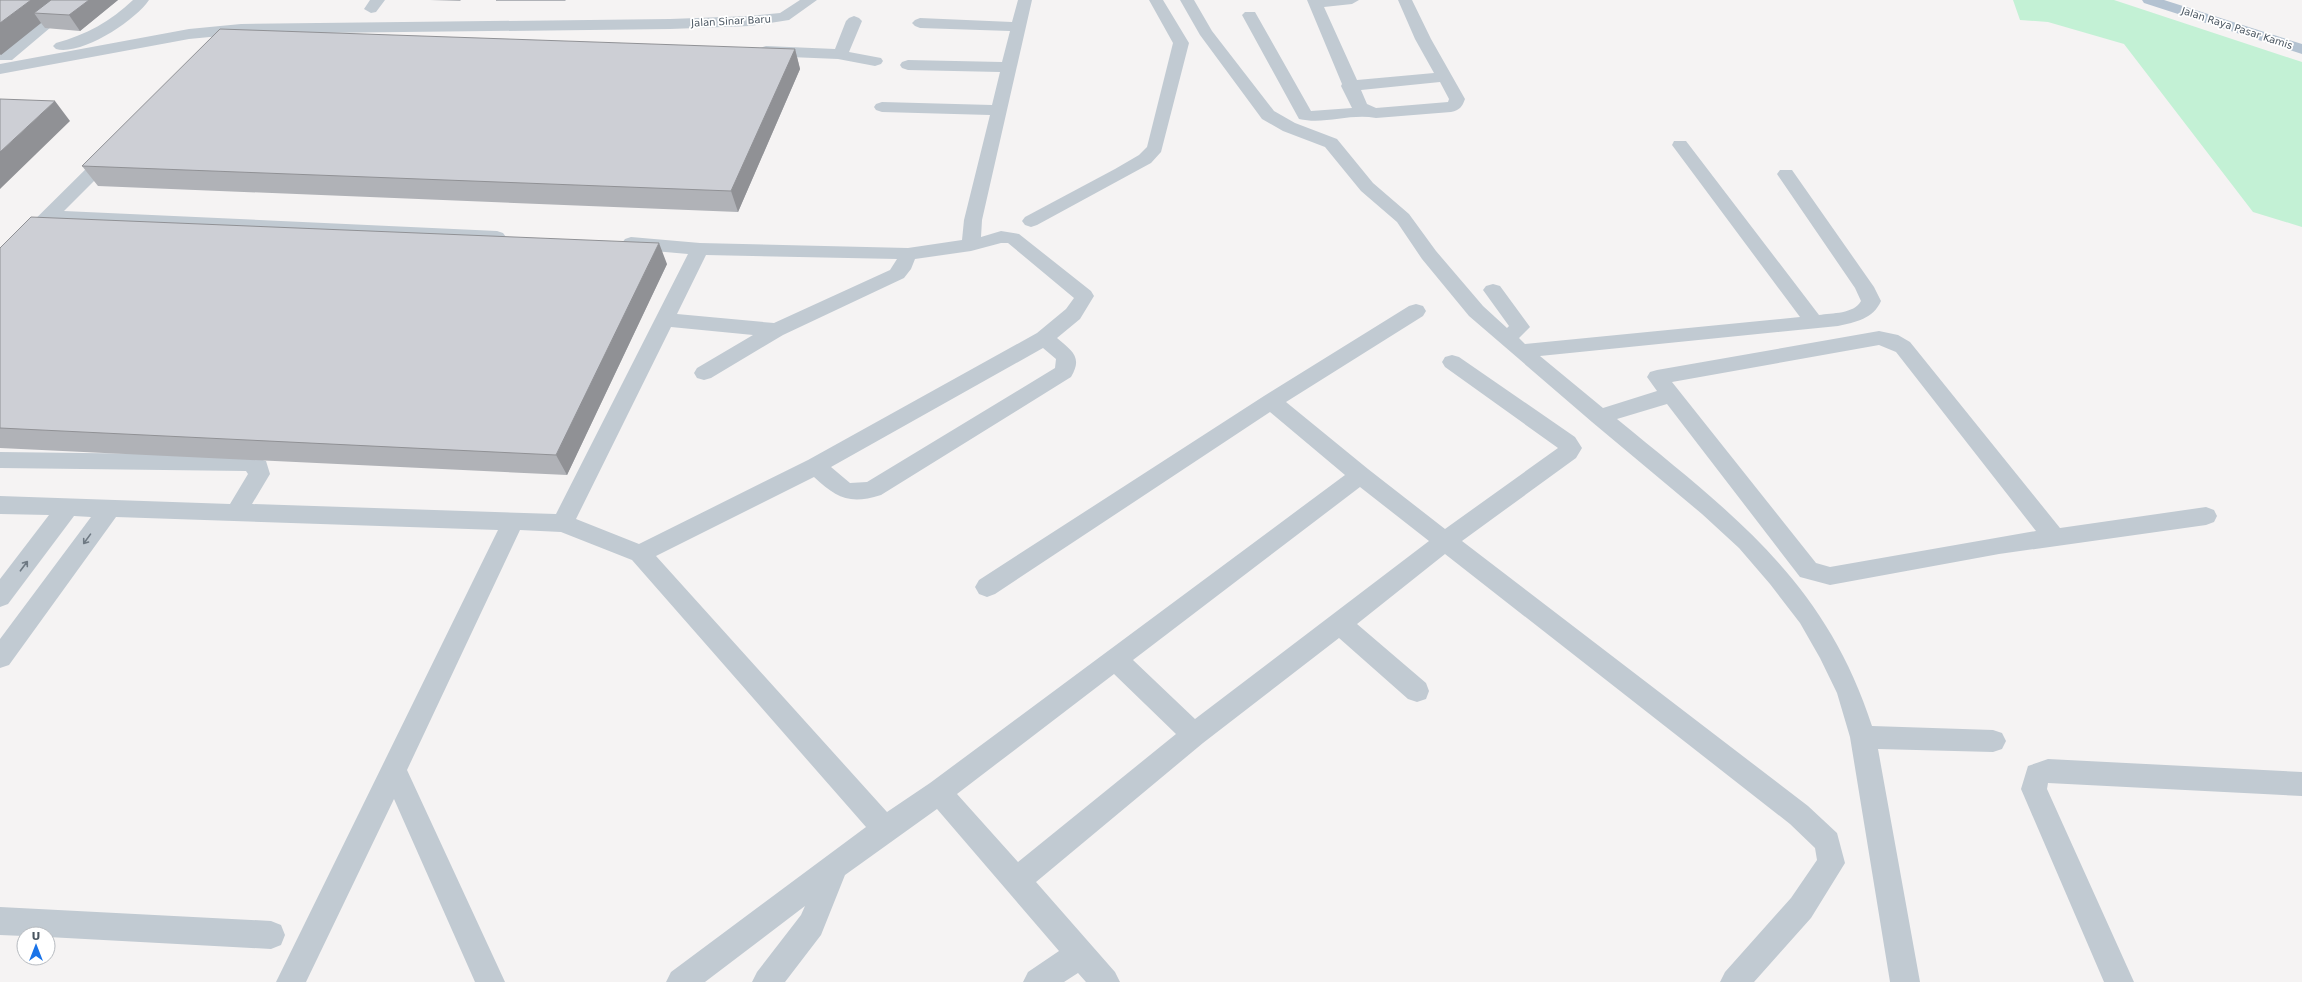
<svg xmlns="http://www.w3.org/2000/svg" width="2302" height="982" viewBox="0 0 2302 982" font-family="'DejaVu Sans',sans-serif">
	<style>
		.green { fill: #c3f1d5 }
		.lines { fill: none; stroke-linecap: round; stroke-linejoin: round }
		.minor { fill: #c1cad2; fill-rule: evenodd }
		.major { fill: #b3c2d1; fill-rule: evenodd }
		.wall { fill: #b0b2b7 }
		.shaded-wall { fill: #909195 }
		.building { fill: #cdcfd5; stroke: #909195 }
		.oneway { stroke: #6e7983 }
		.labels { text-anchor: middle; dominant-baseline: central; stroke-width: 3.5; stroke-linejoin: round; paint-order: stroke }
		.far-street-label { font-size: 10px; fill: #4a5661; stroke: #fff }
	</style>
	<rect width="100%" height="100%" fill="#f5f3f3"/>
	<path class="green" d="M2013 0H2114L2302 62V227L2253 212 2124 44 2048 22 2020 20Z"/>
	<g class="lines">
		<path class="minor" d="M67 0H83L12 60H0V54Z
			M133 0H149C135 21 81 56 56 49L53 46 56 43C86 35 111 21 133 0Z
			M370 0H385L376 12 371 13 364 9Z
			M800 0H817L789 20 750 26 670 29 241 34 189 39 0 74V64L189 29 241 24 670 19 750 16 780 13Z
			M1018 0H1032L982 220 981 237 1001 231 1019 234 1091 291 1094 296 1080 319 1057 338C1072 351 1083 357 1071 377L881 495C849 505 837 498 814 477L656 556 887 812 930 783 1345 475 1270 412 995 594 987 597 979 594 975 587 979 580 1264 396 1409 306 1416 304 1423 306 1426 311 1423 316 1286 402 1368 469 1445 529 1558 448 1445 367 1442 362 1445 357 1452 355 1459 357 1575 437 1582 448 1576 458 1462 541 1808 806 1837 833 1845 863 1811 918 1754 982H1720L1725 972 1791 898 1817 860 1815 848 1790 824 1445 554 1357 624 1426 683 1429 691 1426 699 1417 702 1408 699 1339 638 1203 743 1036 882 1115 972 1120 982H1086L1078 973 1064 982H1023L1028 972 1059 951 937 809 845 875 821 935 785 982H752L757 972 801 915 805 906 705 982H666L671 972 866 827 632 560 561 532 520 530 407 770 505 982H475L394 799 306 982H276L498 530 116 517 9 665 0 668V639L91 517 74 516 8 604 0 607V579L49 515 0 514V496L230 504 248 474 246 471 0 468V452L247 455 266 461 270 474 252 504 556 514 688 254 631 249 625 247 622 243 625 239 631 237 700 243 908 248 962 240 964 220 990 115 882 112 876 110 874 107 876 104 882 102 992 105 1000 72 908 70 902 68 900 65 902 62 908 60 1002 62 1010 31 920 28 915 26 912 23 915 20 920 18 1012 22ZM1001 243H1008L1074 298 1066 309 1037 333 808 460 639 544 576 519 671 327 753 335 697 368 694 373 697 378 704 380 711 378 783 335 904 278 911 269 915 259 971 251ZM706 255 897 259 890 270 774 323 677 314ZM1043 348 1056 359 1055 368 867 482 850 483 831 467ZM1360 487 1429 541 1195 719 1133 660ZM1114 674 1176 734 1018 862 957 794Z
			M1149 0H1163L1189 43 1161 152 1151 163 1037 225 1031 227 1025 225 1022 221 1025 217 1115 169 1139 155 1147 147 1173 43Z
			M1180 0H1194L1212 31 1274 111 1295 123 1337 139 1373 183 1409 214 1436 251 1483 306 1507 328 1509 326 1483 290 1486 286 1493 284 1500 286 1530 327 1519 338 1525 344 1800 317 1672 145 1674 141H1686L1819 315C1832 313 1854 314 1861 301L1855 288 1777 174 1780 170H1792L1874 287 1881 301C1873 319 1856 322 1838 326L1540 356 1603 408 1657 391 1647 377 1650 372 1657 370 1879 331 1898 335 1910 342 2060 528 2206 507 2214 510 2217 516 2214 522 2206 525 1999 554 1830 585 1800 577 1667 404 1617 419C1730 512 1825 580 1872 726L1993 730 2002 733 2006 741 2002 749 1993 752 1878 749 1920 982H1890L1850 737 1837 693 1820 658 1800 623 1770 584 1739 548 1702 514 1592 422 1469 316 1422 259 1397 222 1361 191 1325 147 1283 131 1262 119 1200 35ZM1879 345 1896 352 2036 531 1830 567 1816 563 1672 382Z
			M1307 0H1359L1352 4 1324 7 1357 80 1434 73 1415 39 1398 0H1412L1431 39 1465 99C1462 107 1460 110 1451 112L1376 118C1350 113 1325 125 1299 119L1242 15 1245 12H1255L1311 111 1352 108 1341 86 1342 84ZM1440 82 1449 99 1448 102 1376 108 1367 104 1361 90Z
			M854 16 859 18 862 21 849 52 881 58 883 61 881 64 875 66 838 59 766 56 760 54 758 51 760 48 766 46 835 49 846 21 849 18Z
			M111 149 117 150 120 154 117 158 64 211 497 231 503 233 506 237 503 241 497 243 53 222 7 269 0 271V254L105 150Z
			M2048 759 2302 772V796L2048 783 2047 789 2134 982H2104L2021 789 2028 766Z
			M0 907 271 921 281 925 285 935 281 945 271 949 48 937V934H24V936L0 935Z"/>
		<path class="major" d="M2142 0H2164L2302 44V54L2144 3Z"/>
	</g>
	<path class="wall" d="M0 0H118L80 31 45 28 41 23 1 55H0Z
		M430 0H461L460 1Z
		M496 0H566L565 1H496Z
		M795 49 800 69 738 212 98 186 82 166Z
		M0 248 667 264 567 475 0 448Z"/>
	<path class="shaded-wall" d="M31 0H71L34 13 41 23 1 55 0 54V23Z
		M89 0H118L80 31 69 15Z
		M795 49 800 69 738 212 731 191Z
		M55 101 70 121 0 189V152Z
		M659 243 667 264 567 475 556 455Z"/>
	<path class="building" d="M0 0H31L0 23Z
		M51 0H89L69 15 34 13Z
		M220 29 795 49 731 191 82 166Z
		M0 99 55 101 0 152Z
		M31 217 659 243 556 455 0 428V248Z"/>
	<defs><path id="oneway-shaft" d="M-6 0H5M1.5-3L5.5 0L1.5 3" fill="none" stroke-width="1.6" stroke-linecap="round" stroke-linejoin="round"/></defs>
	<g class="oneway">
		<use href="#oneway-shaft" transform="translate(87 539) rotate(126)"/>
		<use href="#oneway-shaft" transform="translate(24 566) rotate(-53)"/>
	</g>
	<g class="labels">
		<g class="far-street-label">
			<text transform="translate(731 21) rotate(-3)">Jalan Sinar Baru</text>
			<text transform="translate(2237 28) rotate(18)">Jalan Raya Pasar Kamis</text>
		</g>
	</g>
	<g transform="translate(36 946)"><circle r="19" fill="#ffffff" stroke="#b7bbc0"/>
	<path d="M0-3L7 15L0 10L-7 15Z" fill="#1a73e8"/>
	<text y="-6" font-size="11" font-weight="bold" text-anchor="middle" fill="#4a5661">U</text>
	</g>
</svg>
